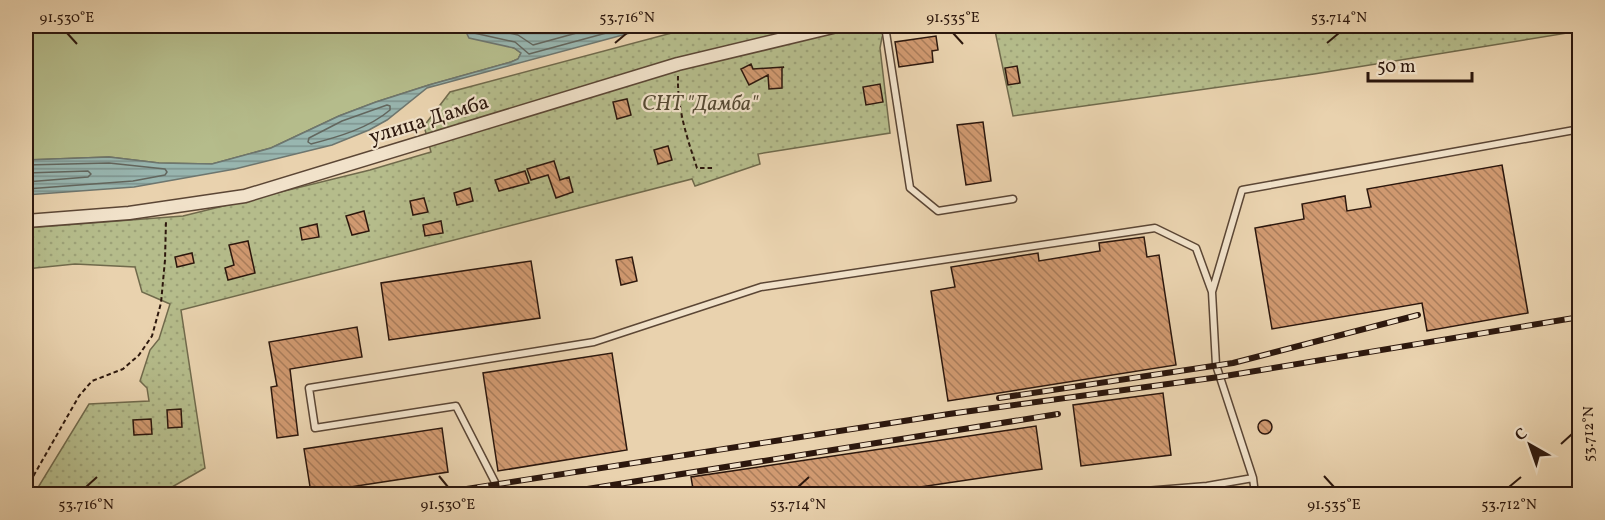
<svg xmlns="http://www.w3.org/2000/svg" width="1605" height="520" viewBox="0 0 1605 520" font-family="Vollkorn,serif">
	<style>
		.grass { fill: #b5bc8b; stroke: #706a4c; stroke-width: 1.5 }
		.park { fill: url(#park-dots); stroke: #706a4c; stroke-width: 1.5 }
		.water { fill: url(#water-rules); stroke: #6d766f; stroke-width: 1.5 }
		.lines { fill: none; stroke-linecap: round; stroke-linejoin: round }
		.shore { stroke: #62665e; stroke-width: 1.5 }
		.building { fill: url(#building-back-hatch); stroke: #2c170d; stroke-width: 1.5 }
		.service-casing { stroke: #5b4635; stroke-width: 9 }
		.minor-casing { stroke: #5b4635; stroke-width: 15 }
		.path { stroke: #2c170d; stroke-width: 2; stroke-dasharray: 4.5 3; stroke-linecap: butt }
		.service { stroke: #f1e2ca; stroke-width: 6 }
		.minor { stroke: #f1e2ca; stroke-width: 12 }
		.rail-casing { stroke: #2c170d; stroke-width: 6 }
		.rail { stroke: #f1e2ca; stroke-width: 4; stroke-dasharray: 11; stroke-linecap: butt }
		.ticks { fill: none; stroke: #2c170d; stroke-width: 2 }
		.labels { text-anchor: middle; dominant-baseline: central; stroke-width: 4.5; stroke-linejoin: round; paint-order: stroke }
		.park-label { font-size: 21px; font-style: italic; fill: #554933; stroke: #f1e2ca }
		.street-label { font-size: 21px; fill: #2c170d; stroke: #f1e2ca }
		.neatline { fill: none; stroke: #2c170d; stroke-width: 2 }
		.ticks-label { font-size: 15px; text-anchor: middle; fill: #2c170d }
	</style>
	<defs>
		<pattern id="park-dots" width="8" height="8" patternUnits="userSpaceOnUse" patternTransform="scale(1.5)"><rect width="8" height="8" fill="#b5bc8b"/><path d="M2 2h.1M6 6h.1" fill="none" stroke="#9ca177" stroke-width="1.8" stroke-linecap="round"/></pattern>
		<pattern id="water-rules" width="6" height="5" patternUnits="userSpaceOnUse" patternTransform="scale(1.5)"><rect width="6" height="5" fill="#98b6b0"/><path d="M0 2.5h6" fill="none" stroke="#7c938e"/></pattern>
		<pattern id="building-back-hatch" width="6" height="6" patternUnits="userSpaceOnUse" patternTransform="scale(1.5)"><rect width="6" height="6" fill="#d09970"/><path d="M-1 5l2 2M0 0l6 6M5-1l2 2" fill="none" stroke="#a97c5a"/></pattern>
	</defs>
	<rect width="100%" height="100%" fill="#e9d2ae"/>
	<filter id="stains"><feTurbulence type="fractalNoise" baseFrequency=".00333" numOctaves="4"/><feColorMatrix values="0 0 0 0 .2 0 0 0 0 .09 0 0 0 0 .02 0 0 0 .5 -.17"/></filter>
	<radialGradient id="worn" r=".72"><stop offset=".6" stop-color="#630" stop-opacity="0"/><stop offset="1" stop-color="#630" stop-opacity=".3"/></radialGradient>
	<path class="grass" d="M26 26H463V28L514 48 521 53 518 59 511 62 429 85 376 102 339 116 271 148 212 164 159 163 109 157 26 160Z"/>
	<path class="park" d="M698 26H901L882 37 880 48 890 133 758 154 760 164 695 186 692 179 181 310 205 468 160 494H34L89 404 149 401 147 388 140 381 150 350 159 339 170 304 142 292 135 267 75 264 26 269V228L183 216 370 170 431 152 424 126 450 92Z
		M994 26H1579L1580 31 1314 74 1013 116Z"/>
	<path class="water" d="M463 26H656L427 88 387 120 369 130 332 145 235 169 134 187 26 195V160L109 157 159 163 212 164 271 148 339 116 376 102 429 85 511 62 518 59 521 53 514 48 469 38Z"/>
	<g class="lines">
		<path class="shore" d="M469 26 474 33 515 42 529 54 632 26
			M478 26 518 35 533 45 602 26
			M387 105 390 106V110C369 128 338 137 311 144L308 142 309 138 342 121Z
			M26 165 109 163 165 169 167 172 165 175 133 181 26 189
			M26 173 88 171 91 174 88 177 26 182"/>
	</g>
	<path class="building" d="M936 36 938 50 932 51 933 62 899 67 895 42Z
		M751 64 753 69 784 67 782 68V88L769 89 768 75 749 85 741 69Z
		M1017 66 1020 83 1008 85 1005 68Z
		M880 84 883 102 866 105 863 87Z
		M627 99 631 115 617 119 613 102Z
		M983 122 991 181 966 185 957 125Z
		M668 146 672 160 658 164 654 150Z
		M554 161 560 180 569 177 573 192 556 198 548 175 531 180 527 169Z
		M1502 165 1528 313 1427 331 1422 303 1272 329 1255 228 1304 219 1302 204 1345 196 1347 211 1371 207 1367 189Z
		M525 171 529 183 499 191 495 180Z
		M470 188 473 201 457 205 454 193Z
		M424 198 428 212 413 215 410 201Z
		M364 211 369 231 352 235 346 216Z
		M441 221 443 233 425 236 423 225Z
		M317 224 319 237 302 240 300 228Z
		M1144 237 1147 257 1159 255 1176 365 948 401 931 291 955 287 951 267 1038 253 1039 261 1100 251 1099 243Z
		M248 241 255 273 228 280 225 268 234 265 229 245Z
		M192 253 194 263 177 267 175 257Z
		M632 257 637 281 621 285 616 260Z
		M531 261 540 318 389 340 381 283Z
		M357 327 362 357 290 369 298 435 277 438 271 387 277 386 269 342Z
		M612 353 627 450 498 471 483 373Z
		M1163 393 1171 455 1081 466 1073 405Z
		M181 409 182 427 168 428 167 410Z
		M151 419 152 434 134 435 133 420Z
		M1258 427a7 7 0 1 1 14 0a7 7 0 1 1-14 0Z
		M1036 426 1042 469 866 495H694L691 477Z
		M442 428 448 472 311 493 304 449Z"/>
	<g class="lines">
		<defs>
			<path id="service" d="M885 26 910 188 938 211 1013 199
				M501 494 456 406 315 428 309 388 594 342 761 287 1155 228 1196 248 1212 292
				M1108 494 1207 486 1253 478
				M1255 494 1253 478 1216 365 1212 292 1242 190 1580 129"/>
			<path id="minor" d="M26 221 129 213 245 196 678 64 837 26"/>
		</defs>
		<use href="#service" class="service-casing"/>
		<use href="#minor" class="minor-casing"/>
		<path class="path" d="M678 76C677 108 687 138 697 168H714
			M26 489 79 396 92 381 123 369 139 355 152 336 161 303 165 260 166 221"/>
		<use href="#service" class="service"/>
		<use href="#minor" class="minor"/>
		<defs>
			<path id="rail" d="M999 398 1233 363 1418 315
				M434 494 949 414 1219 377 1580 317
				M556 494 1058 414"/>
		</defs>
		<use href="#rail" class="rail-casing"/>
		<use href="#rail" class="rail"/>
	</g>
	<path class="ticks" d="M67 33 77 44M953 33 963 44M615 43 627 33M1327 43 1339 33M1561 444 1572 434M439 476 448 487M1324 476 1334 487M86 487 97 477M798 487 809 477M1509 487 1521 477"/>
	<g class="labels">
		<g class="park-label">
			<text x="700" y="104">СНТ "Дамба"</text>
		</g>
		<g class="street-label">
			<text transform="translate(429 120) rotate(-17)">улица Дамба</text>
		</g>
	</g>
	<rect width="1605" height="520" fill="none" stroke="#e9d2ae" stroke-width="66"/>
	<g transform="translate(1530 445) rotate(320)" stroke="#f1e2ca" stroke-width="4.5" paint-order="stroke">
	<path d="M0-4.5L10 22L0 15L-10 22Z" fill="#2c170d"/>
	<text y="-9" font-size="16" font-weight="bold" text-anchor="middle" fill="#2c170d">С</text>
	</g>
	<path d="M1368 72v9h104v-9" fill="none" stroke="#2c170d" stroke-width="3"/>
	<text x="1377" y="72" font-size="18" fill="#2c170d" stroke="#f1e2ca" stroke-width="4.5" paint-order="stroke">50 m</text>
	<rect x="33" y="33" width="1539" height="454" class="neatline"/>
	<g class="ticks-label">
		<text x="67" y="22">91.530°E</text>
		<text x="627" y="22">53.716°N</text>
		<text x="953" y="22">91.535°E</text>
		<text x="1339" y="22">53.714°N</text>
		<text transform="translate(1588 434) rotate(-90)" y="5">53.712°N</text>
		<text x="86" y="509">53.716°N</text>
		<text x="448" y="509">91.530°E</text>
		<text x="798" y="509">53.714°N</text>
		<text x="1334" y="509">91.535°E</text>
		<text x="1509" y="509">53.712°N</text>
	</g>
	<rect width="100%" height="100%" filter="url(#stains)"/>
	<rect width="100%" height="100%" fill="url(#worn)"/>
</svg>
